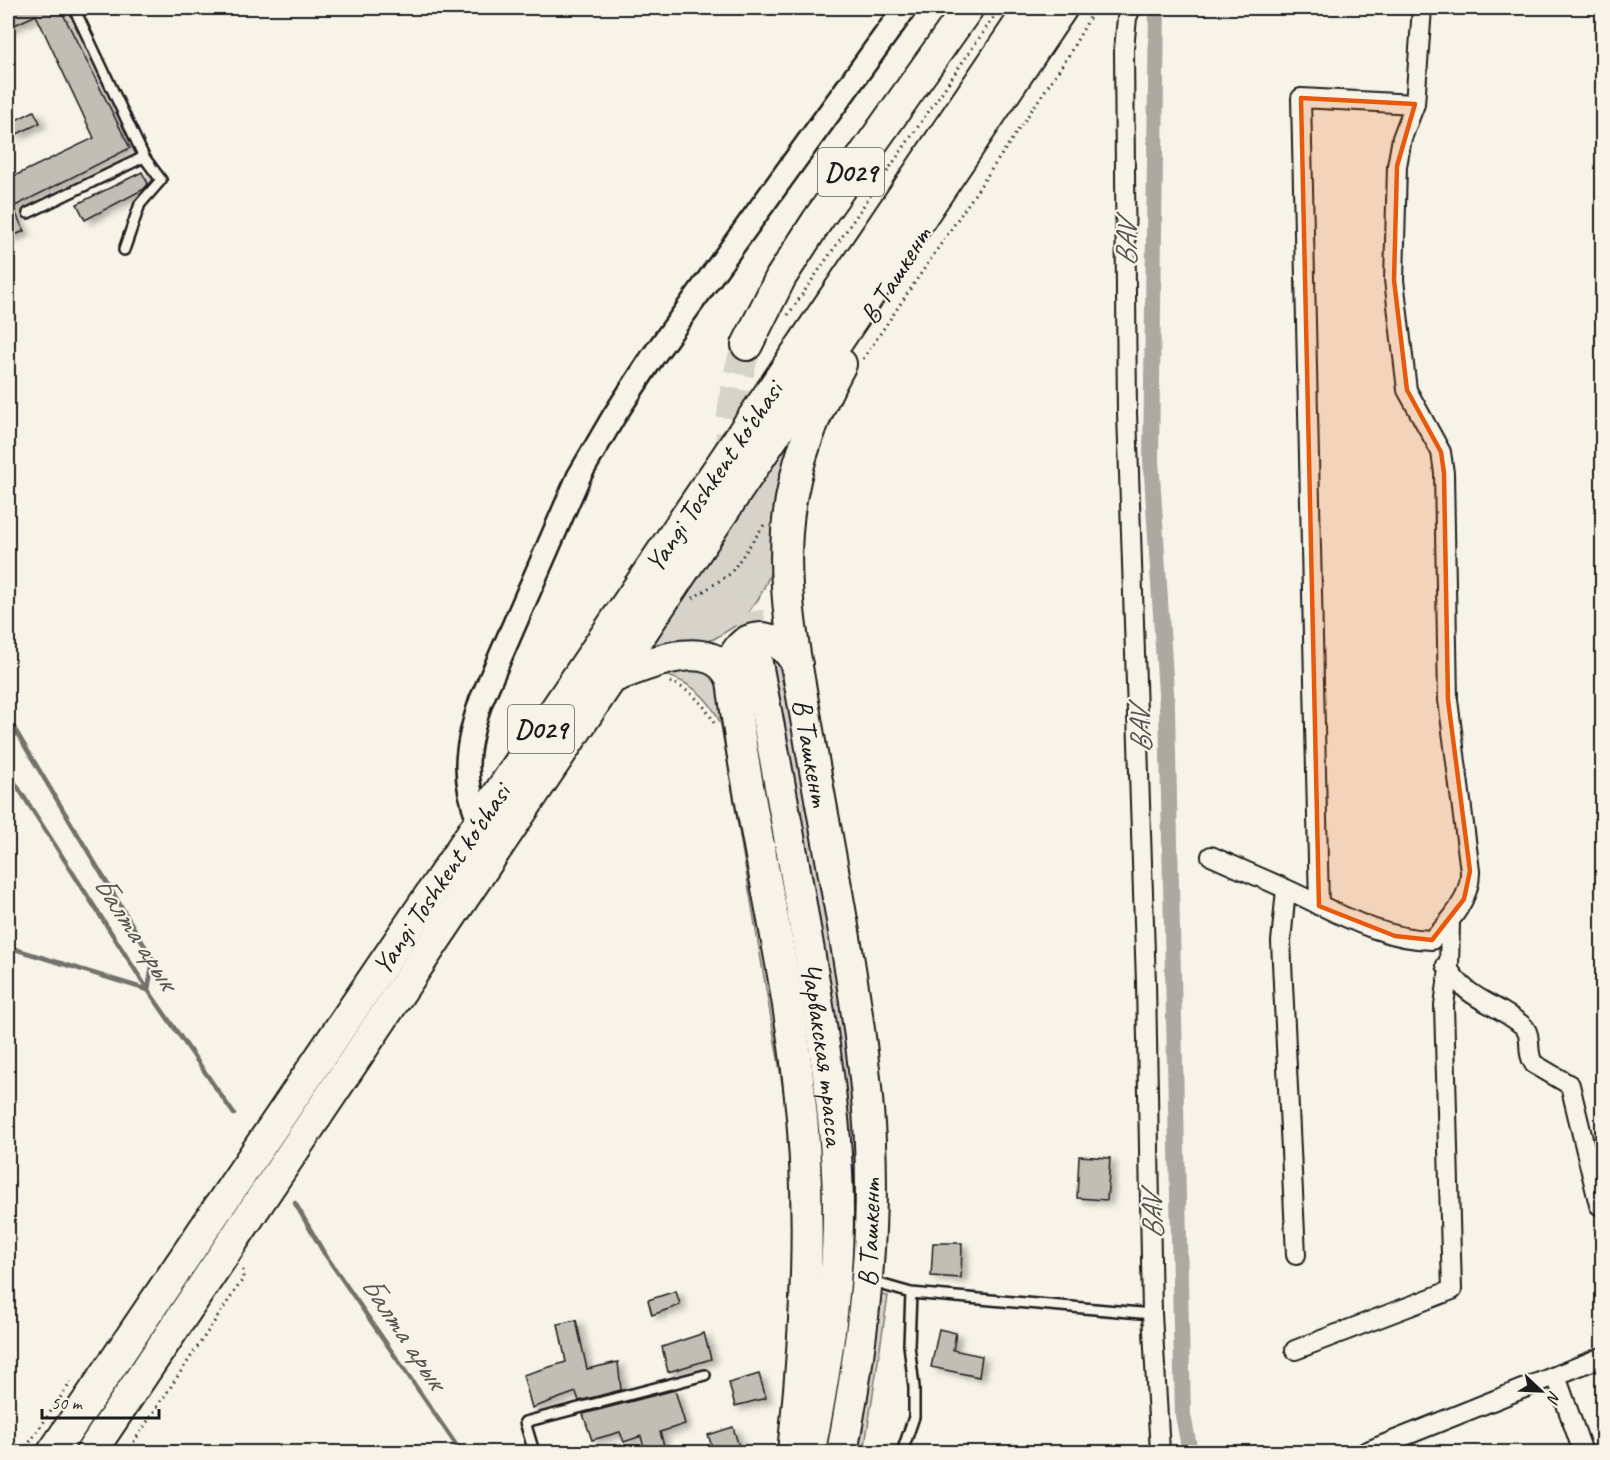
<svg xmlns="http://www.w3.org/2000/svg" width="1610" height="1460" viewBox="0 0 1610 1460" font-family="Caveat,sans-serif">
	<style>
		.green { fill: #d7d3cb; stroke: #7a7874; stroke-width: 1.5 }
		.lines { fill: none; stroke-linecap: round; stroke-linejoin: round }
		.stream { stroke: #72716c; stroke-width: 4.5 }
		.canal { stroke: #aca9a2; stroke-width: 16 }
		.building { fill: #c0beb5; stroke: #1c1c1c; stroke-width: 1.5; filter: url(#shadow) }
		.trunk-tunnel { stroke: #d6d3c9; stroke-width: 30; stroke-dasharray: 30 15; stroke-linecap: butt }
		.service-casing { stroke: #1c1c1c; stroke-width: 14 }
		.minor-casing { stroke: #1c1c1c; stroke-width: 22 }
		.tertiary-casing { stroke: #1c1c1c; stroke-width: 27 }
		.trunk-casing { stroke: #1c1c1c; stroke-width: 34 }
		.path { stroke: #1c1c1c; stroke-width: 3; stroke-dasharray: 1.5 4.5; stroke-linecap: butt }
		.service { stroke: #f7f3e8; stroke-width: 9 }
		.minor { stroke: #f7f3e8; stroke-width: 18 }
		.tertiary { stroke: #f7f3e8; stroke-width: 22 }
		.trunk { stroke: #f7f3e8; stroke-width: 30 }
		.marked { fill: #e8590c; fill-opacity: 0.2; stroke: #e8590c; stroke-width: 4.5; stroke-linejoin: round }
		.labels { text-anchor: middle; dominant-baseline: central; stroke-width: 4.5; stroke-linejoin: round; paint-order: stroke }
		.shield { fill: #f7f3e8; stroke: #5e5c59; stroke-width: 1.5 }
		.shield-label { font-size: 27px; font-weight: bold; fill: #1c1c1c }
		.street-label { font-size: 28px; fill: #1c1c1c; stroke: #f7f3e8 }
		.water-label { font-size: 30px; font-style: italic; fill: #565452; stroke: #f7f3e8 }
	</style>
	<defs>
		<filter id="shadow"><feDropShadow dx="6" dy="4" stdDeviation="3" flood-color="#0004"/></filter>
	</defs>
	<rect width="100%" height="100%" fill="#f7f3e8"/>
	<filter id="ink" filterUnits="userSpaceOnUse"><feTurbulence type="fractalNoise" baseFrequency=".0167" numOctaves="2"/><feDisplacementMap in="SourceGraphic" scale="12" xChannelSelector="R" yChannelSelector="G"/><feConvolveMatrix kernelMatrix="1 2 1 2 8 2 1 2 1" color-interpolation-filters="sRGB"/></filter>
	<g filter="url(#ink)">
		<path class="green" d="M804 414 772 570 759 598 740 623 714 639 646 655Z
			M772 656 777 657 812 816 845 1009 861 1210 832 1452H821L832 1007Z
			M704 662 718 670 724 686 792 1113 796 1290 795 1334 781 1452H778L789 1355 793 1290V1223L787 1112 721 725C710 695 683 676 652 673Z
			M878 1295 888 1296 864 1452H853Z"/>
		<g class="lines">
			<path class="stream" d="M8 718 153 960 148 990
				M8 772 148 990 234 1114
				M8 947 148 990
				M295 1203 324 1253 461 1452"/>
			<path class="canal" d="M1157 8 1151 459 1167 709 1183 1415 1190 1452"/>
		</g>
		<path class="building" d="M8 8H60L130 148 13 207 24 231 8 238V179L94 138 36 15 8 28Z
			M34 111 40 123 15 135 10 123Z
			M142 172 148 184 144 189 85 220 77 204Z
			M1079 1156 1110 1158 1107 1200 1077 1198Z
			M933 1243H962L961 1278 931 1276Z
			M676 1291 680 1305 652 1315 648 1300Z
			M576 1320 587 1369 618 1362 621 1390 579 1401 576 1392 532 1408 523 1375 566 1362 558 1324Z
			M939 1329 956 1333 953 1350 982 1356 979 1377 931 1367Z
			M704 1333 711 1359 668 1372 662 1347Z
			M759 1374 766 1398 735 1406 729 1383Z
			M675 1390 685 1424 660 1432 666 1452H645L641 1436 624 1442 620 1432 592 1440 583 1414Z
			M733 1427 739 1447 714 1452 708 1435Z"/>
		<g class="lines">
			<path class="trunk-tunnel" d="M747 345C712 445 741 557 756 658"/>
			<defs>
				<path id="service" d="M28 213 144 157 74 8
					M124 250 140 204 161 180 144 157
					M869 1281 911 1293 1152 1314
					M534 1452 525 1422 705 1375
					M902 1452 914 1417V1387L909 1345 911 1293"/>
				<path id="minor" d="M1131 8 1127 18 1124 49 1127 413 1146 983 1152 1314 1160 1452
					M1211 856C1235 867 1260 877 1284 888 1331 909 1378 939 1432 940 1450 922 1471 898 1470 871L1448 700 1444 473 1441 452 1407 390 1394 280 1397 166 1402 138 1415 104 1422 8
					M1286 889 1281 942 1296 1255
					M1319 906 1301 98 1415 104
					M1446 965C1467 1001 1493 1001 1522 1025 1534 1035 1525 1052 1534 1064L1570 1085 1599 1205
					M1295 1350 1452 1290 1444 1005 1449 969 1450 921
					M1556 1376 1583 1452
					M1365 1452 1602 1357"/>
				<path id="tertiary" d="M479 821C461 776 466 746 481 701L579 476 614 416 652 358 905 8"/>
				<g id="trunk">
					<path d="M747 345 781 277 817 221 968 8"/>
					<path id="s1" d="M841 364C813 415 791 473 787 532 782 600 798 670 809 736 829 853 854 970 866 1088 879 1211 865 1331 842 1452"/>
					<path id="s2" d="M756 658C775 757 793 857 810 957 824 1041 838 1127 838 1213 838 1293 826 1372 810 1450"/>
					<path d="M612 678C646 665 710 634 731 678"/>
					<path id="s3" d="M53 1452 1030 8"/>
					<path d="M91 1452 1062 8"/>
					<path d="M793 1452C806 1330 813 1209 799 1087 784 947 747 811 731 672 734 627 780 629 797 665"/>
				</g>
			</defs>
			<use href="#service" class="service-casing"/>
			<use href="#minor" class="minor-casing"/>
			<use href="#tertiary" class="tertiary-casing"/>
			<use href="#trunk" class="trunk-casing"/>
			<path class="path" d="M788 315 1000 8
				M863 359 1067 58 1095 8
				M693 598 730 574 764 525
				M670 682C689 689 705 704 714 723
				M23 1452 71 1382
				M127 1452 243 1279V1268"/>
			<use href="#service" class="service"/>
			<use href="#minor" class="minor"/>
			<use href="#tertiary" class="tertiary"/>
			<use href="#trunk" class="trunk"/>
		</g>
	</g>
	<path class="marked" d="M1301 98 1415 104 1397 166 1394 280 1407 390 1441 452 1444 473 1448 700 1470 871 1464 899 1432 940 1395 936 1319 906Z"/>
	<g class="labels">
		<g class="shield">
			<rect x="818" y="148" width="66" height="48" rx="4.5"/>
			<rect x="508" y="705" width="66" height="48" rx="4.5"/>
		</g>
		<g class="shield-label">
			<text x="851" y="172">D029</text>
			<text x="541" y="729">D029</text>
		</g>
		<g class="street-label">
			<text transform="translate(895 275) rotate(-58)">В Ташкент</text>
			<text stroke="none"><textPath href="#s3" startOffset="1178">Yangi Toshkent ko‘chasi</textPath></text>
			<text stroke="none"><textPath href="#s1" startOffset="400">В Ташкент</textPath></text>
			<text stroke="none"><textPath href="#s3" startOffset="692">Yangi Toshkent ko‘chasi</textPath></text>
			<text stroke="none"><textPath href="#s2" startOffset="402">Чарвакская трасса</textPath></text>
			<text transform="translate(869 1233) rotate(-88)">В Ташкент</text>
		</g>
		<g class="water-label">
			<text transform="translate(1126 244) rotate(-89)">BAV</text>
			<text transform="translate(1140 731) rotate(-92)">BAV</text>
			<text transform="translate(136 932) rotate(57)">Балта арык</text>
			<text transform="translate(1152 1217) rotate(-91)">BAV</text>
			<text transform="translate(404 1332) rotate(56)">Балта арык</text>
		</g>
	</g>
	<rect width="1610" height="1460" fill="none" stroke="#f7f3e8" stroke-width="30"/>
	<rect x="15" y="15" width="1580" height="1430" fill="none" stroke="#1c1c1c" stroke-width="2" filter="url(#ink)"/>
	<g transform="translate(1541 1391) rotate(113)" stroke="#f7f3e8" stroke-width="4.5" paint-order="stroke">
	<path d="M0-4.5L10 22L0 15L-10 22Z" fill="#1c1c1c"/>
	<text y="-9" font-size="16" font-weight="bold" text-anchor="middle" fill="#1c1c1c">N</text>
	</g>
	<path d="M42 1409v9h117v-9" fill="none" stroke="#1c1c1c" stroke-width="3"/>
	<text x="51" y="1409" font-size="18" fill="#1c1c1c" stroke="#f7f3e8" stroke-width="4.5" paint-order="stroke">50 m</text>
</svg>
